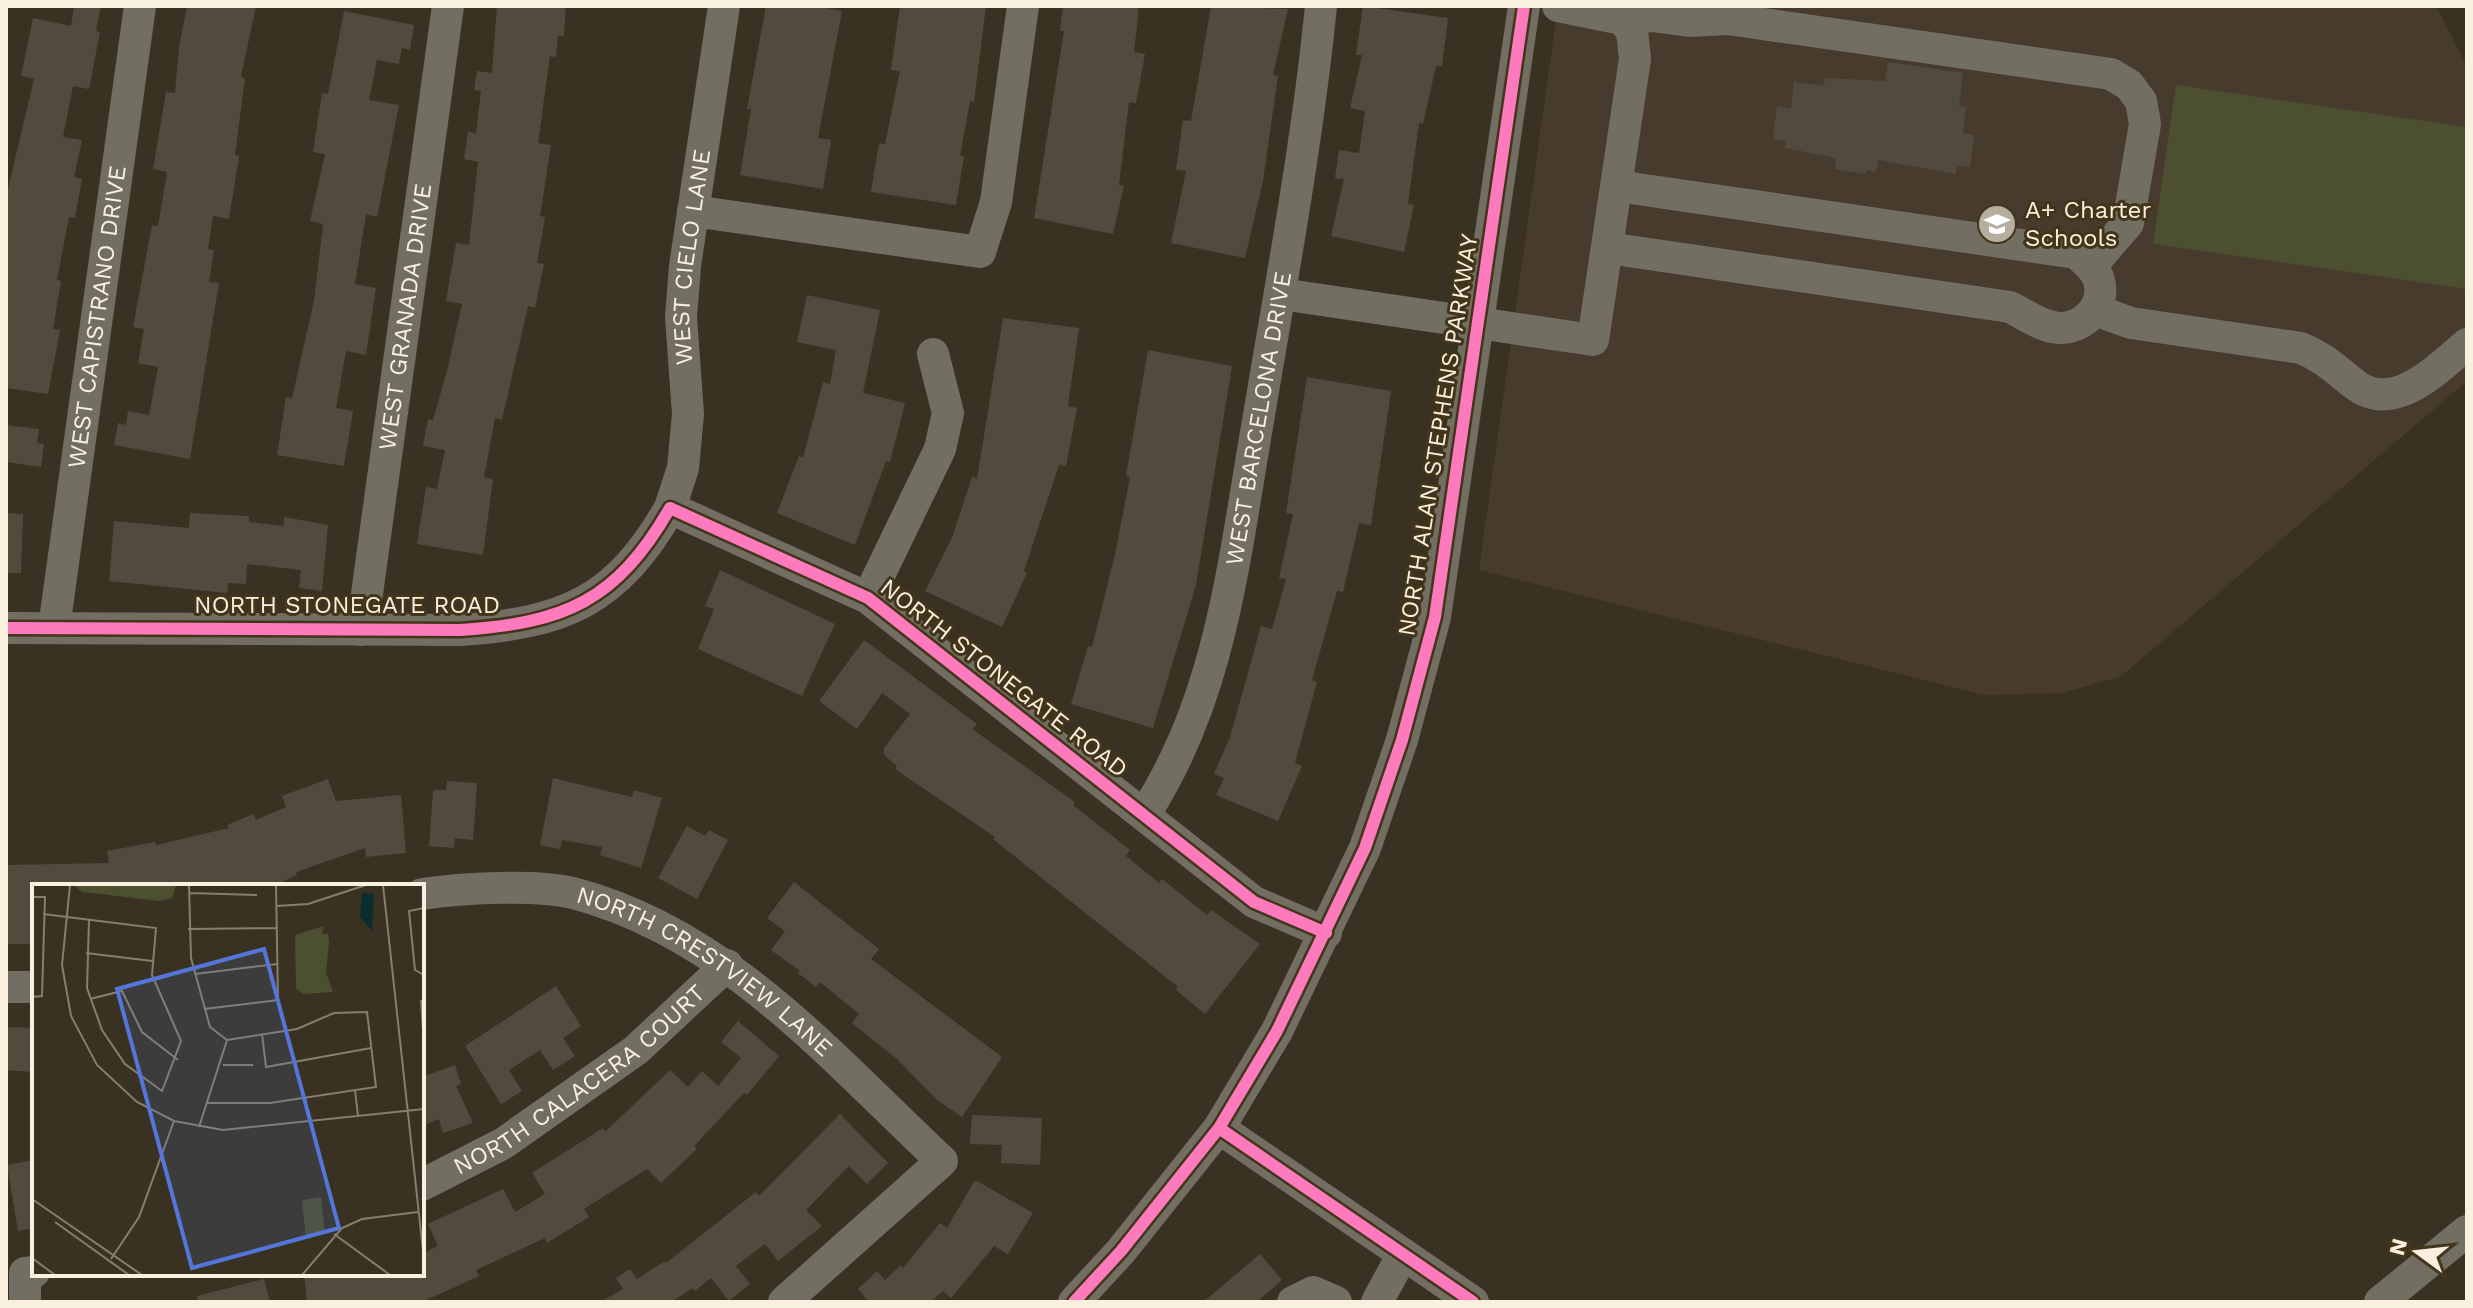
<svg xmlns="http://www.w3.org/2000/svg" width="2473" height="1308" viewBox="0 0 2473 1308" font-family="'Work Sans',sans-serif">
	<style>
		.education { fill: #473b2d }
		.green { fill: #4c4f30 }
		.building { fill: #514b3e }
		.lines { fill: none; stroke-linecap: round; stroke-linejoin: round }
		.minor { stroke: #736e62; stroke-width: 32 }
		.cycleway-casing { stroke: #433519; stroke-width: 17 }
		.cycleway { stroke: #fd7abc; stroke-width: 12 }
		.labels { text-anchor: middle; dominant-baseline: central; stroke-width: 6; stroke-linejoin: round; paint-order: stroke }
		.poi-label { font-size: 24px; fill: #f9f0e0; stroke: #433519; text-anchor: start }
		.street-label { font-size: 24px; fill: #f9f0e0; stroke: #433519 }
		.inset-road { fill: none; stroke: #867e6f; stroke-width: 2 }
		.view { fill: #5476da; fill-opacity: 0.15; stroke: #5476da; stroke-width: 4 }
		.inset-edge { fill: none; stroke: #f9f0e0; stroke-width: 4 }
	</style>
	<rect width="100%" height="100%" fill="#393223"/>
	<path class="education" d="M1558 6H2436L2467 66V381L2120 677 2062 693 1984 695 1479 570Z"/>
	<path class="green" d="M2176 85 2467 127V289L2153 244Z"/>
	<path class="building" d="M74 6H101L96 31 100 32 89 89 73 86 63 137 82 140 74 177 82 179 75 218 69 217 57 280 61 281 53 329 60 330 48 394 6 388V197L34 79 21 76 33 18 71 26Z
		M187 6H256L241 77 245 78 235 155 239 156 229 219 213 216 208 249 214 250 209 282 219 283 190 459 114 445 118 423 126 425 128 411 149 415 158 367 138 363 144 329 133 327 152 225 158 226 167 172 153 169 166 92 175 93 179 47Z
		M497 6H566L564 36H558L556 57 550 56 538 143 551 145 540 216 545 217 537 263 544 264 535 308 528 306 502 420 495 418 484 477 493 479 483 555 417 544 426 487 437 489 445 450 423 446 428 419 433 420 447 371 462 304 446 301 456 243 469 245 478 162 464 159 468 132 476 133 481 91 474 90 477 71 492 73Z
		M766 6H817L842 11 818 138 831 140 823 189 740 175 751 109H747Z
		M900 6H986L974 102 970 101 960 156H964L956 205 871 192 879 143 885 144 900 71 891 70Z
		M1063 6H1139L1134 52 1145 54 1136 103 1129 102 1119 185 1124 186 1113 234 1034 218 1064 31H1060Z
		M1211 6 1288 9 1273 75 1278 76 1263 181 1245 258 1171 243 1186 171 1176 170 1183 120 1191 121Z
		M1363 6 1448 18 1442 66H1436L1423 124 1419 123 1408 204 1414 205 1404 252 1331 236 1344 179 1335 178 1339 150 1359 153 1365 111 1350 108 1362 55H1356Z
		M344 11 414 25 410 50 402 48 399 64 377 60 369 100 399 105 377 217 366 214 355 284 376 288 366 355 346 351 336 408 353 411 344 466 277 455 286 397 292 398 314 301 323 224 310 221 325 154 313 152 322 93 328 94Z
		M1888 62 1963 73 1959 106 1966 107 1963 133 1974 135 1970 167 1957 165 1956 174 1878 160 1876 172 1866 170V174L1835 169 1836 158 1785 148 1786 141 1773 139 1777 106 1791 108 1794 82 1824 86 1825 78 1885 81Z
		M807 295 880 310 863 393 905 403 890 462 886 461 855 545 777 513 799 456 803 458 823 382 830 384 836 350 797 342Z
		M1003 318 1079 328 1068 406 1077 408 1066 466 1059 465 1024 571 1027 573 1002 627 925 591 952 538 972 477 977 479Z
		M1148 350 1232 366 1196 585 1153 728 1071 704 1088 646 1092 647 1115 554 1130 477 1126 476Z
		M1307 377 1391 391 1371 525 1359 523 1343 592 1337 591 1312 680 1317 682 1295 763 1302 766 1278 821 1216 795 1224 778 1214 774 1230 737 1261 626 1272 629 1286 579 1279 578 1293 514 1286 513Z
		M6 425 39 429 37 443 44 444 41 467 6 462Z
		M6 513 23 514 21 573H6Z
		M190 513 249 516V522L284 526V517L328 525 322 591 299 588 301 570 247 564 246 584 228 583 227 593 109 581 114 521 189 528Z
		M720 570 835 624 802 696 698 649 714 609 705 606Z
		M864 640 977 724 972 729 1075 802 1073 805 1130 850 1126 856 1159 883 1162 879 1207 915 1211 910 1260 944 1205 1014 1176 990 1178 987 993 839 995 837 895 769 897 766 884 755V748L910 714 882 693 857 729 819 701Z
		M553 778 632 797 634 790 662 798 641 868 600 855 602 847 562 840 560 849 540 845Z
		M328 779 336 801 401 795 406 853 366 857 365 848 296 872 297 875 273 886H34V944H6V865L109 863 107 851 155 842 156 845 229 828 227 825 253 814 256 820 286 807 282 796Z
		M447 781 477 783 473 840 455 838 454 848 429 846 433 790H446Z
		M687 826 705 836 709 830 728 840 697 899 658 878Z
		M794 882 879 949 871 959 1002 1057 962 1117 937 1100 898 1060 852 1023 859 1014 820 982 816 987 798 973 800 971 771 950 785 931 767 918Z
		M556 986 581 1026 563 1038 575 1056 553 1070 540 1050 509 1070 522 1091 501 1104 465 1046Z
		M738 1021 779 1056 747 1095 744 1093 694 1146 697 1149 661 1183 647 1169 584 1209 589 1217 547 1243 545 1238 476 1270 479 1276 422 1302H307L304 1274H422V1254L438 1246 428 1224 503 1189 515 1212 545 1194 532 1173 603 1128 605 1132 670 1070 688 1087 702 1071 718 1086 741 1058 721 1042Z
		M6 1027 34 1028 32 1072 6 1070Z
		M455 1065 461 1084 456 1086 473 1123 443 1133 439 1119 422 1126V1077Z
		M840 1114 888 1163 867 1184 849 1166 806 1210 822 1226 778 1261 765 1244 736 1266 750 1284 729 1301 711 1278 695 1291 693 1288 671 1302H600L623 1289 616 1278 630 1269 637 1279 665 1261 666 1263 756 1192 759 1196Z
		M972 1115 1042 1118 1040 1165 1001 1163 1002 1145 970 1144Z
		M34 1160V1228L18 1231 7 1165Z
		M975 1180 1033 1213 1008 1254 994 1246 951 1298 943 1291 931 1302H869L858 1289 877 1271 885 1280 901 1265 903 1268 940 1223 947 1228Z
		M1260 1254 1282 1280 1257 1302H1203Z
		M264 1279 270 1302H198L197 1296Z"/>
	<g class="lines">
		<g class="minor">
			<path d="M1622 19 1652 16 1689 21 1728 19 2111 74 2129 85 2141 101 2145 124 2128 223 2091 266"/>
			<path d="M693 211 980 252 996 202 1023 6"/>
			<path d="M1608 248 2010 307C2026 315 2043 328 2062 328 2085 327 2106 305 2099 281 2096 268 2085 261 2076 253L1617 186"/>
			<path d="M1281 294 1593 340 1635 59 1632 31 1622 19 1558 6"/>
			<path d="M2095 310 2131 323 2301 348C2323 357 2335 369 2353 383 2393 416 2437 369 2467 344"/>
			<path id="s1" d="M670 508 683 468 688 414 681 317 685 266 724 6"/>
			<path d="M868 598 940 449 948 413 933 354"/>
			<path d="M6 628 460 630C564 623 616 602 670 508L868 598 1254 902 1326 933"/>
			<path id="s2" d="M54 628 140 6"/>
			<path id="s3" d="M362 630 448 6"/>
			<path id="s4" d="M1144 815C1222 696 1234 557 1258 421 1281 283 1307 146 1321 6"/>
			<path id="s5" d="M422 894C461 888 536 884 573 893 726 933 831 1057 942 1161L784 1302"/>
			<path d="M6 987H34"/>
			<path d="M1219 1128 1473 1302"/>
			<path id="s6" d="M422 1185 504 1143 636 1050 727 965"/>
			<path d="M25 1302V1273L34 1272"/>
			<path d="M1074 1302 1121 1251 1219 1128 1277 1031 1365 848 1402 740 1435 617 1524 6"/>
			<path d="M1293 1302 1313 1292 1336 1302"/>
			<path d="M1377 1302 1403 1254"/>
			<path d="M2380 1302 2467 1231"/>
		</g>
		<defs>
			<path id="cycleway" d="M6 628 460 630C564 623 616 602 670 508L868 598 1254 902 1326 933
				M1219 1128 1473 1302
				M1074 1302 1121 1251 1219 1128 1277 1031 1365 848 1402 740 1435 617 1524 6"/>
		</defs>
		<use href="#cycleway" class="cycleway-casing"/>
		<use href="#cycleway" class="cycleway"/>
	</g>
	<defs>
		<symbol id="school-disc" viewBox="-11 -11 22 22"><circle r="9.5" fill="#b6ae9e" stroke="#433519"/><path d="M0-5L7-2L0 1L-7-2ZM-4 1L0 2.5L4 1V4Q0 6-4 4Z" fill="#fff"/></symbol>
	</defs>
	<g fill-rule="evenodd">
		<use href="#school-disc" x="1975" y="202" width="44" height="44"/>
	</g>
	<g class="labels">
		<g class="poi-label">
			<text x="2025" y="210">A+ Charter<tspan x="2025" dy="28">Schools</tspan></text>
		</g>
		<g class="street-label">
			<text stroke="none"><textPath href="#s1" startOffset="254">WEST CIELO LANE</textPath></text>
			<text stroke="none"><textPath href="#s2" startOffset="314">WEST CAPISTRANO DRIVE</textPath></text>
			<text stroke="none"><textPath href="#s3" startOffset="316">WEST GRANADA DRIVE</textPath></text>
			<text stroke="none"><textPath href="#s4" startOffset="416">WEST BARCELONA DRIVE</textPath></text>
			<text transform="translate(1438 435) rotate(-81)">NORTH ALAN STEPHENS PARKWAY</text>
			<text x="347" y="605">NORTH STONEGATE ROAD</text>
			<text transform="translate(1004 678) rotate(38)">NORTH STONEGATE ROAD</text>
			<text stroke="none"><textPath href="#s5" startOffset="306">NORTH CRESTVIEW LANE</textPath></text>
			<text stroke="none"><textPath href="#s6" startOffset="190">NORTH CALACERA COURT</textPath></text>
		</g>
	</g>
	<g transform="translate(32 884)">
		<rect width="392" height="392" fill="#393223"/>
		<path d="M41 1H144L140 14 127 17 51 8ZM292 42 290 50H296L297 59 294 89 301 108 271 110 264 104 263 51ZM289 313 293 350 274 353 270 316Z" fill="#4c4f30"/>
		<path d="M330 9 342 10 340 47 328 33Z" fill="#0a2d2f"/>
		<path class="inset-road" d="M38 1 30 81 39 132 65 181 105 218 142 237 191 246 392 225M157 1 159 74 178 143 195 156 167 243M351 1 392 376M157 9 225 11M0 13H13L10 112 0 113M244 22 276 20 334 1M392 24 377 27 383 86 392 91M11 30 124 44 120 91 149 157 130 207 93 180 70 146 55 104 57 36M156 45 245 44M54 69 120 77M163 90 245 80M58 115 90 107 110 148 146 176M389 116 392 162M172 125 246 116 244 1M230 150 234 183 339 164M191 181H221M323 206 326 232M175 219H238L344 203 335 128 302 129 265 145 195 156M0 315 110 391M23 338 97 391M302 350 358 391M0 374 23 391M79 375 107 333 142 237M270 391 310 344 330 335 386 328"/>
		<path class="view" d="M232 65 307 344 160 384 85 105Z"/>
		<rect width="392" height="392" class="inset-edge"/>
	</g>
	<rect width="2473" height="1308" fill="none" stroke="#f9f0e0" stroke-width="16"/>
	<g transform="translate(2417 1252) rotate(285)" stroke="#433519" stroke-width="6" paint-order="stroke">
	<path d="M0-6L14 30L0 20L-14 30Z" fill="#f9f0e0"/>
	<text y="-12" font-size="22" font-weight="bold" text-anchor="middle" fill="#f9f0e0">N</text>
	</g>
</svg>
